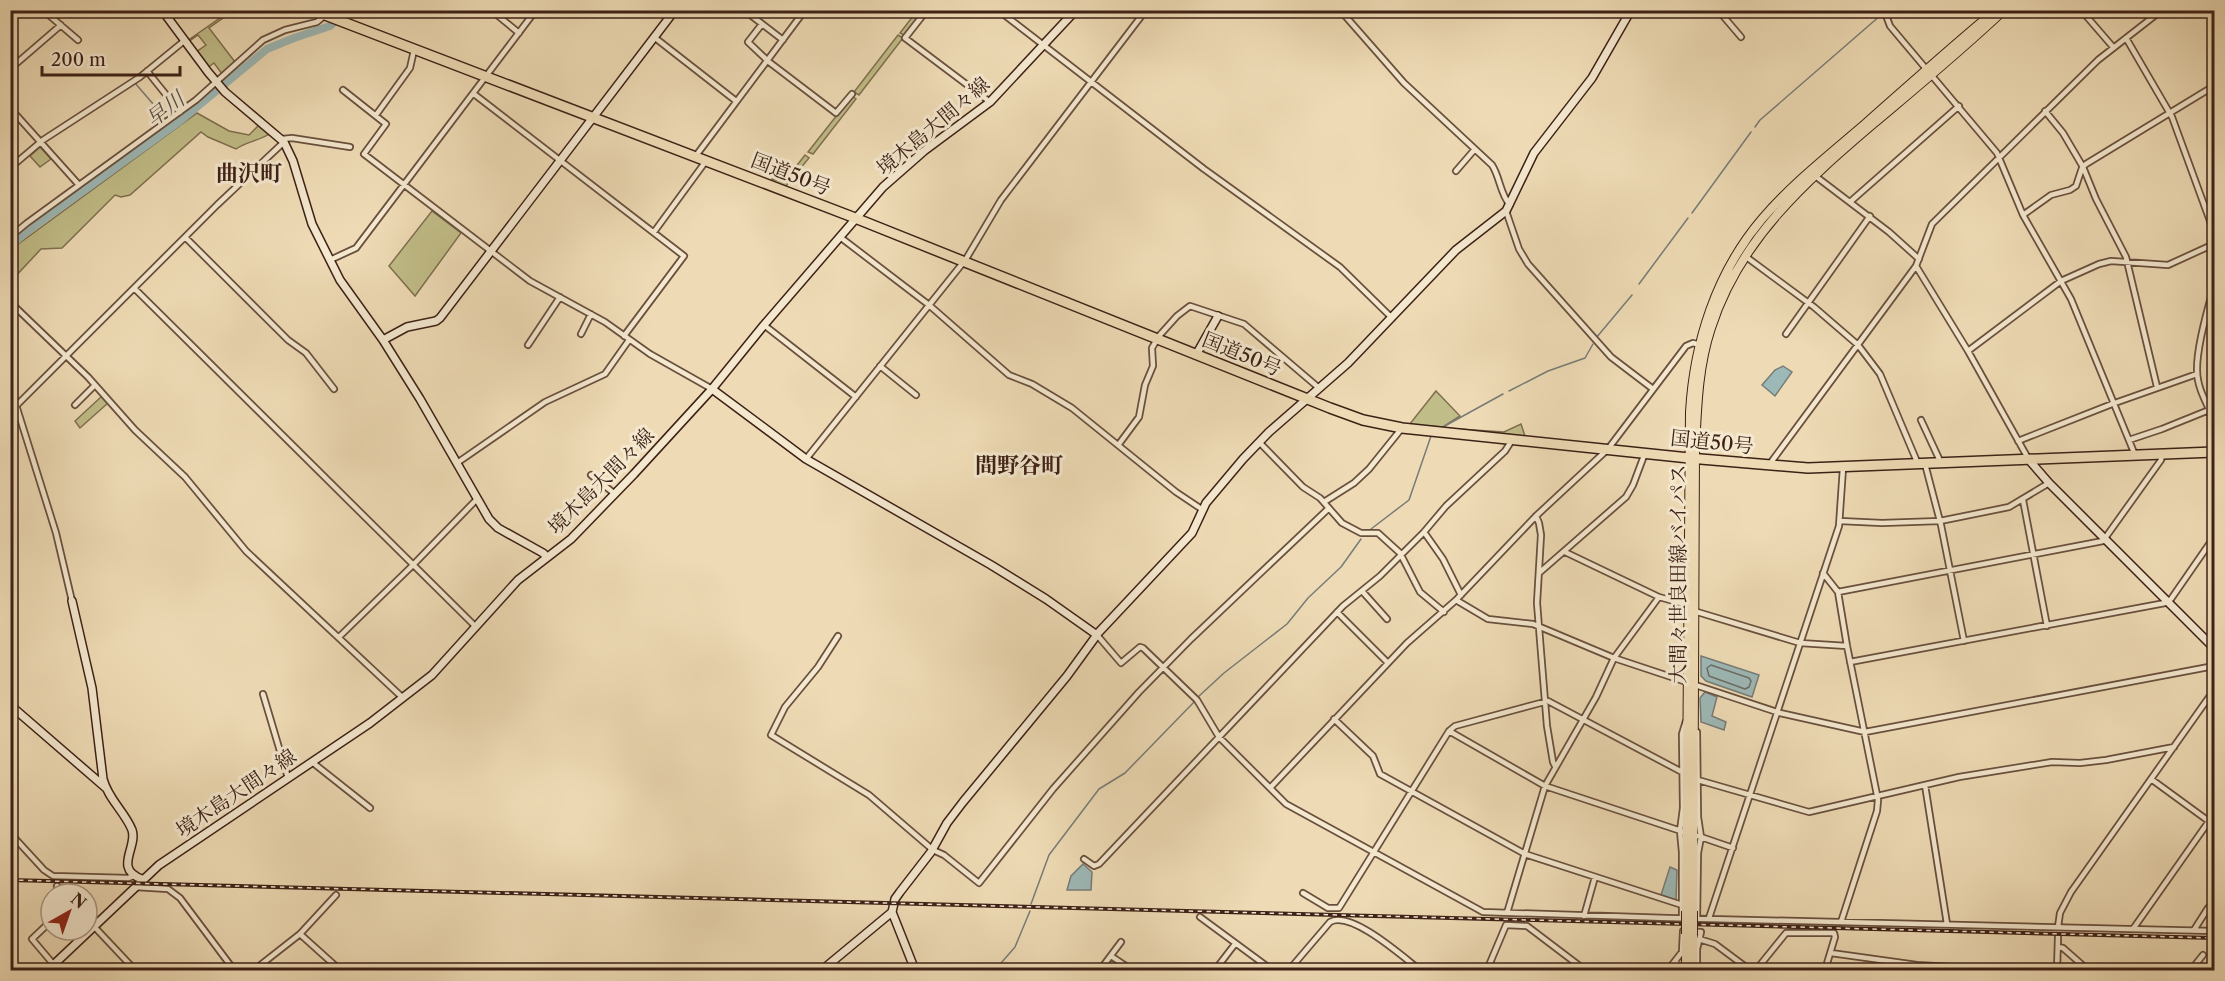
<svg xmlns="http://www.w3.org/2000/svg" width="2225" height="981" viewBox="0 0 2225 981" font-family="'Libre Caslon Text','Noto Serif JP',serif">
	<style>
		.green { fill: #c1bd88; stroke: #7f6f50; stroke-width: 1.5 }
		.water { fill: #9db9b7; stroke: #777c77; stroke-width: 1.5 }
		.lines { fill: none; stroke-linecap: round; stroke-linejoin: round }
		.shore { stroke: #6d6d67; stroke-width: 1.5 }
		.stream { stroke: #777c77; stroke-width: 1.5 }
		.river { stroke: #9db9b7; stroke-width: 8 }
		.street-casing { stroke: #69503e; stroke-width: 8 }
		.secondary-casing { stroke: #3d2117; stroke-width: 10 }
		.primary-casing { stroke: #3d2117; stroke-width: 10 }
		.highway-casing { stroke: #3d2117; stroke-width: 12 }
		.street { stroke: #f4e8cf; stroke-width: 4.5 }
		.secondary { stroke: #f4e8cf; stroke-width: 7 }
		.primary { stroke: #eedbb5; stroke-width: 8 }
		.highway { stroke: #eedbb5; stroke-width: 9 }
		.rail-casing { stroke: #3d2117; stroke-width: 4 }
		.rail { stroke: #f4e8cf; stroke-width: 1.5; stroke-dasharray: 4.5; stroke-linecap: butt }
		.primary-bridge-casing { stroke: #3d2117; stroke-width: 10; stroke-linecap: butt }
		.primary-bridge { stroke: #eedbb5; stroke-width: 8 }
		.labels { text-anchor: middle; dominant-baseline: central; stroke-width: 6; stroke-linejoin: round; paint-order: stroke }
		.street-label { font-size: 20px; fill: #3d2117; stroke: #f4e8cf }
		.water-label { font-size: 21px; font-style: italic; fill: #5a4f47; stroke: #f4e8cf }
		.quarter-label { font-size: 22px; font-weight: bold; fill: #3d2117; stroke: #f4e8cf }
	</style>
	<rect width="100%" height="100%" fill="#eedbb5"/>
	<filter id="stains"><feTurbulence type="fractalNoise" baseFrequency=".00333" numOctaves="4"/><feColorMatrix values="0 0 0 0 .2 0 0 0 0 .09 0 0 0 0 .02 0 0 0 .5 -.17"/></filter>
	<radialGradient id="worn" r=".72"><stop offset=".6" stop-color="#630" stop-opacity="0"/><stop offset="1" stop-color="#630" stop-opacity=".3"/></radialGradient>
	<path class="green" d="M230 11H233L209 28 235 62 222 74 214 63 207 68 196 52 206 45 198 35 188 42 187 41Z
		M917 11H923L904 35 900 33Z
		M898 35 903 38 859 95 854 92Z
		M852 96 856 99 813 154 808 152Z
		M197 113 229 131 249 135 260 124 271 133C259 141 245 142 236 149L208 137 201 132 130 195 121 197 115 195 62 248 41 249 11 281V251L17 245Z
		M40 147 51 159 40 167 30 156Z
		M805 155 809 158 786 186 771 181 772 179 784 182Z
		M102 170 103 172 33 223 11 242 10 239 29 223Z
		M432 211 461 233 415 296 389 266Z
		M1436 391 1460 416 1443 427 1409 425Z
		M102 396 108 403 80 428 75 421Z
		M1521 424 1525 436 1444 428 1504 432Z"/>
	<path class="water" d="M1783 366 1792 372 1775 396 1762 385 1775 370Z
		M1701 656 1759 675 1752 697 1706 681 1701 676Z
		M1705 692 1717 697 1712 716 1726 722 1724 730 1701 722 1700 698Z
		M1083 864 1092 872 1091 890H1067L1071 876Z
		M1670 867 1677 870 1676 901 1661 895Z"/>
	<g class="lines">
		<path class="shore" d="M1711 665 1749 678 1751 681 1749 687 1745 689 1709 676 1707 668Z"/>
		<path class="stream" d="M135 83 166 119
			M179 119 180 121
			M1755 127 1760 120 1881 15
			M10 171 31 153
			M1692 213 1751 132
			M11 233 75 185
			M1639 284 1688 218
			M1596 338 1632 295
			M1509 391 1548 371 1585 358 1593 344
			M1438 427H1443L1503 394
			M1371 529 1409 500 1431 436
			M1198 697 1224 673 1287 624 1308 598 1341 567 1361 539
			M1031 904 1049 855 1099 789 1125 773 1195 701
			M995 970 1015 947 1030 911"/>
		<path class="river" d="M10 246 29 230 180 121 267 49 294 38 330 26 347 10"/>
		<defs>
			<path id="street" d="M43 10 78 40
				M491 10 519 33
				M744 10 783 40
				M927 10 905 38 990 102
				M998 10 1204 169 1340 267 1392 318
				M1340 10 1404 83 1492 165C1500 177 1500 194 1510 205
				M1718 10 1741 37
				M1884 10 1890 26 1997 153 2023 215 2071 299 2135 455
				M2081 10 2113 47
				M2211 10 2214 16
				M762 24 748 42 769 62 836 113 852 94
				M654 37 736 101
				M2126 38 2172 117 2214 232
				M10 69 61 25
				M147 71 180 112
				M343 90 386 124 364 154 530 281 605 322 650 354 712 389
				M474 94 684 256 624 336
				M10 108 79 185
				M2045 111 2063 133 2083 167 2096 199 2126 257 2157 387
				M376 115 410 68 414 50
				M282 139 292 138 350 147
				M695 157 805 10
				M10 168 43 140 140 77 184 41
				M1456 171 1475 149
				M1814 175 1889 232 1919 259
				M1850 202 1959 106
				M1506 211 1519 249 1528 264 1611 357 1653 389
				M2023 215 2051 195 2070 190 2076 186 2082 168 2086 164 2214 86
				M654 232 706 161
				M10 237 27 223 196 100 263 40 285 30 317 22 324 16
				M185 237 288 340 306 353 334 389
				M840 237 929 305 1009 375 1032 384 1072 408 1176 492 1203 510
				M1745 256 1814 307 1858 345 1880 374 1918 464
				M330 260 356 248 536 10
				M1916 266 1968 351 2029 460
				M2214 286C2208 308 2193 358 2198 380 2200 394 2209 407 2214 420
				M135 289 476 627
				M10 302 88 377 135 430 185 477 246 551 403 698
				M764 325 856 397
				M581 334 591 314
				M1786 334 1870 216
				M528 345 560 297
				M1968 351 2061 281 2099 264 2111 261 2168 265 2214 244
				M880 366 916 395
				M10 372 13 382 11 387
				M10 386 56 533 72 601
				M17 405 217 205 284 142
				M75 405 95 385
				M1921 420 1941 463
				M2129 440 2162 429 2214 408
				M2018 441 2112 404 2197 374
				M1259 442 1303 487 1320 498 1342 523 1361 533H1378L1400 553 1420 592 1444 612
				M1119 444 1139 417 1145 385 1153 366 1152 348 1159 336 1177 316 1190 306 1244 324 1319 388
				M806 459 966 259 1001 200 1146 10
				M457 463 545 402 605 374 629 340
				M1925 464 1941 525 1964 641
				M1769 465 1916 266 1932 224 2098 60 2162 10
				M591 475 615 494
				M2023 500 2047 626
				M1324 502 1354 483 1369 469 1402 428
				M1536 516 1539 523 1541 535 1537 603 1547 726 1553 762 1555 766
				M1840 521 1882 523 1940 521 2009 507 2049 483
				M1424 532 1443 559 1461 595
				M1565 552 1659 597 1688 605
				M1539 573 1626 497 1633 485 1645 453
				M1823 573 1838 592 1847 646 1878 800 1877 811 1841 922
				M1362 591 1387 619
				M1838 592 2103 541 2161 460 2162 454
				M1456 600 1488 619 1533 624 1614 658 1780 713 1865 732 2214 666
				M1694 611 1800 643 1847 646
				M1337 612 1388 663
				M1097 635 1121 663 1140 647 1143 648 1197 700 1219 737 1286 804 1483 912 1668 918 2214 931
				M838 636 818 667 785 707 771 735 869 795 933 850 944 855 979 883 1053 789 1139 692 1191 639 1329 508
				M339 637 413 565 477 499
				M1850 662 2165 603 2171 599 2214 537
				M263 694 288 778
				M1334 719 1373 756 1380 774 1525 854 1682 905
				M1449 731 1545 786 1684 832
				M1697 732 1698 817 1701 837 1698 853 1697 919
				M312 762 370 808
				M2151 779 2214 825
				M1698 780 1809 812 1959 777 2052 762 2080 763 2106 760 2174 747
				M1925 785 1947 924
				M1270 788 1407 643 1456 600 1536 516 1608 449 1686 346 1693 343 1700 345
				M10 833 44 870 53 876 128 878 134 876
				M1698 836 1733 848
				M1084 859 1094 866 1099 864 1343 606 1380 576 1424 532 1446 506 1505 451 1512 440
				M57 886 64 894
				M135 887 168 889 180 898 234 970
				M1303 893 1328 908H1339L1449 731 1455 726 1548 701 1682 772
				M1507 913 1545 786 1596 697 1614 658 1659 597
				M1584 916 1595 877
				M1200 917 1272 970
				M1682 918V852L1680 831 1683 808 1682 734 1686 721
				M1709 918 1839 526 1843 468
				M87 919 135 970
				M51 921 32 939 54 965
				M2058 927 2060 913 2071 892 2214 690
				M2133 929 2214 814
				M2194 930 2208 908 2214 912
				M300 934 340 970
				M1699 939 1715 944 1750 970
				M2058 947 2063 948 2088 970
				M1831 953 1917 965 2005 970
				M1111 956 1132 970
				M1675 961 1682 970
				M254 970 300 934 336 895
				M1100 970 1121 942
				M1215 970 1235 944
				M1289 970 1330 922C1351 910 1403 957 1420 970
				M1487 970 1506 925 1527 926 1585 970
				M1668 970 1682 952 1683 931 1701 932 1697 949V970
				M1756 970 1786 933H1834L1835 937 1825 970
				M2057 970 2058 937
				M2191 970 2203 955"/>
			<path id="secondary" d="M162 10 208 72 225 92 284 142 293 161 312 224 340 280 383 340 420 399 489 519 498 528 543 553 547 557
				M383 340 407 327 436 321 440 318 675 10
				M1196 355 1218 316
				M712 389 806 459 991 565 1046 599 1097 635
				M2029 460 2049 483 2214 648
				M72 601 92 688 103 779C108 799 125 812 132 830 138 847 113 869 142 879
				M10 705 106 788
				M48 970 159 865 370 723 432 675 518 580 571 539 634 474 712 389 764 325 883 187 924 151 990 102 1076 10
				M822 970 892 912
				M915 970 892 912 895 899 900 892 931 852 947 823 963 802 1067 676 1099 632 1192 533 1206 503 1243 459 1269 432 1348 363 1456 250 1506 211 1534 153 1592 78 1631 10"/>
			<path id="primary" d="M1686 911 1690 412C1694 343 1716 273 1762 219 1792 184 1830 154 1865 124 1908 86 1951 47 1996 10
				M1693 911 1695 449C1697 408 1698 367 1711 328 1739 240 1805 182 1873 124 1917 87 1962 50 2004 10
				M1686 970V934
				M1693 970V935"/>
			<path id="highway" d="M312 10 850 216 1330 408 1363 420 1402 428 1689 458 1808 468 2214 452"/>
		</defs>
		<use href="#street" class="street-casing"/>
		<use href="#secondary" class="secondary-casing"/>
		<use href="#primary" class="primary-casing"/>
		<use href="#highway" class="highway-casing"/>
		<use href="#street" class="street"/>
		<use href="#secondary" class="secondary"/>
		<use href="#primary" class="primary"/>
		<use href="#highway" class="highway"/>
		<defs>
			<path id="rail" d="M10 880 2214 938"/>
		</defs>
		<use href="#rail" class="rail-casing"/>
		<use href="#rail" class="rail"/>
		<defs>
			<path id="primary-bridge" d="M1686 934V911
				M1693 935V911"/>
		</defs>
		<use href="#primary-bridge" class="primary-bridge-casing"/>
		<use href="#primary-bridge" class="primary-bridge"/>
	</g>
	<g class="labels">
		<g class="street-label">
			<text transform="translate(933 126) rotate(-40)">境木島大間々線</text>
			<text transform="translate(791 174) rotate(21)">国道50号</text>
			<text transform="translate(1242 354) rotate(22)">国道50号</text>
			<text transform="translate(1712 442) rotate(6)">国道50号</text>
			<text transform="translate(601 481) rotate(-45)">境木島大間々線</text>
			<text transform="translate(1678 574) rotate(-90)">大間々世良田線バイパス</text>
			<text transform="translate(236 793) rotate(-34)">境木島大間々線</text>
		</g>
		<g class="water-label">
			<text transform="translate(165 109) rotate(-38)">早川</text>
		</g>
		<g class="quarter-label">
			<text x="249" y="173">曲沢町</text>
			<text x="1019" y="465">間野谷町</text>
		</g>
	</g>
	<rect width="2225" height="981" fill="none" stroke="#eedbb5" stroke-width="36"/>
	<rect x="12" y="12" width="2201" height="957" fill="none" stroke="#3d2117" stroke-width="3"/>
	<rect x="18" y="18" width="2189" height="945" fill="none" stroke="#3d2117" stroke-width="1.5"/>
	<g transform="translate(69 912) rotate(40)"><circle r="28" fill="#f4e8cf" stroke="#ab9885" stroke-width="1.5"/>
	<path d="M0-4.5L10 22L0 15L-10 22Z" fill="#8f2418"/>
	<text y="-9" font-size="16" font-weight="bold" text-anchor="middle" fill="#3d2117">N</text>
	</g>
	<path d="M42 66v9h138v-9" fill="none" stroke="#3d2117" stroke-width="3"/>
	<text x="51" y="66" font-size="18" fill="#3d2117" stroke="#f4e8cf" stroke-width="4.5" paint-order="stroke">200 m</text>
	<rect width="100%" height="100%" filter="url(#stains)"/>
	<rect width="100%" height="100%" fill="url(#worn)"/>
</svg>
